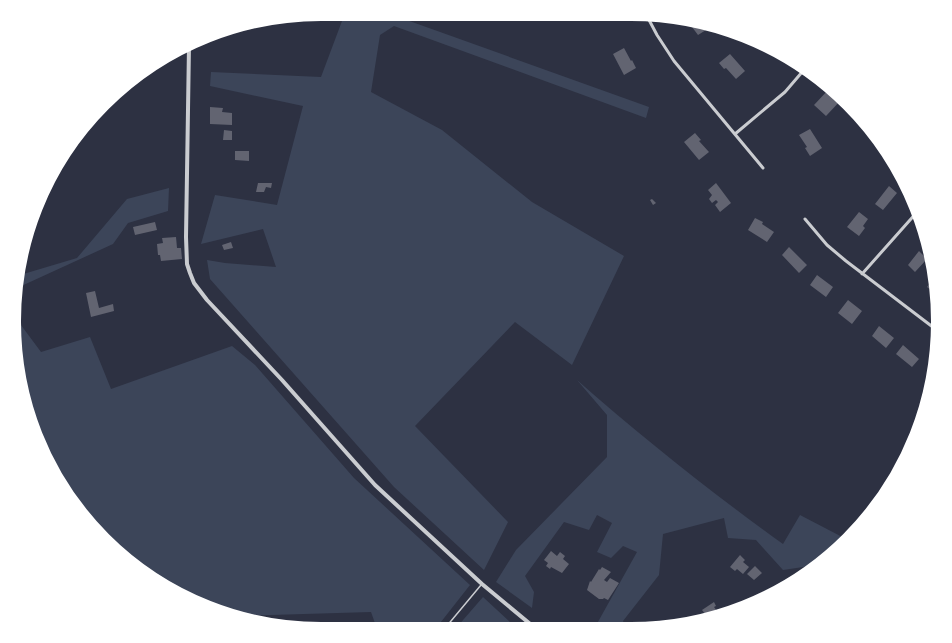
<svg xmlns="http://www.w3.org/2000/svg" width="952" height="643" viewBox="0 0 952 643" font-family="'Noto Sans',sans-serif">
	<style>
		.green { fill: #3c4559 }
		.building { fill: #626471 }
		.lines { fill: none; stroke-linecap: round; stroke-linejoin: round }
		.service { stroke: #caccd0; stroke-width: 1.5 }
		.minor { stroke: #caccd0; stroke-width: 3 }
		.tertiary { stroke: #caccd0; stroke-width: 4 }
		.rim { fill: none; stroke: #fff; stroke-width: 2 }
	</style>
	<rect width="100%" height="100%" fill="#2d3142"/>
	<path class="green" d="M345 13 402 14 401 18 649 107 646 118 394 26 380 35 371 92 442 130 532 202 624 256 572 365 515 322 415 426 508 522 484 570 394 487 210 279 207 260 225 263 276 267 263 229 201 244 215 195 277 205 303 106 210 86 211 72 321 77Z
		M169 188 168 211 128 223 113 244 17 288 16 292 20 275 77 258 127 199Z
		M15 317 41 352 90 337 111 389 232 346 255 365 354 478 470 585 437 627 376 626 371 612 237 616 185 598 104 540 54 476 19 382Z
		M577 380C643 438 712 493 783 544L800 515 848 540 813 569 810 566 783 570 756 540 728 538 724 518 663 534 659 575 623 621 627 630 594 629 637 552 623 546 611 558 597 552 612 523 597 515 589 530 564 522 525 576 534 592 532 608 496 582 516 550 607 457V415Z
		M483 597 511 623 520 628 457 627Z"/>
	<path class="building" d="M686 19 702 23 706 30 698 35Z
		M752 40 767 45 763 50Z
		M624 48 631 61 632 60 636 68 624 75 613 54Z
		M730 54 745 71 736 79 726 68 724 69 719 63Z
		M829 89 841 100 826 116 814 105Z
		M210 107 223 108 222 112 232 113V125L210 124Z
		M810 129 822 148 810 156 805 148 807 147 799 135Z
		M224 130 232 131V140H223Z
		M695 133 701 140 699 141 709 152 699 160 684 142Z
		M235 151H249V161L235 160Z
		M258 183H272L271 188 266 187 264 192H256Z
		M716 183 731 203 720 212 715 205 718 202 716 200 712 203 709 199 712 195 708 190Z
		M889 186 897 193 883 210 875 204Z
		M652 199 656 203 653 205 650 200Z
		M859 212 868 219 863 226 865 228 859 236 847 227Z
		M755 218 763 222 762 224 774 232 767 242 748 230Z
		M155 222 157 230 135 235 133 227Z
		M176 237 177 248H181L182 259 161 261 160 255H158L157 244 163 243 162 238Z
		M231 242 233 248 224 250 222 245Z
		M789 247 807 265 799 273 782 255Z
		M919 251 927 259 915 272 908 265Z
		M817 275 833 287 826 297 810 285Z
		M933 279 935 281 936 294 927 287Z
		M95 291 99 308 113 304 114 311 91 317 86 293Z
		M848 300 862 311 852 324 838 313Z
		M879 326 894 338 886 348 872 336Z
		M903 345 919 359 912 367 896 354Z
		M935 363 934 372 933 379 928 376Z
		M551 551 557 556 560 552 565 556 563 559 569 564 562 573 551 567 550 569 546 566 548 563 544 560Z
		M740 555 745 560 743 562 749 567 743 574 737 569 735 571 730 567Z
		M755 566 762 573 754 580 747 574Z
		M602 567 611 572 604 580 607 582 610 578 619 583 608 600 604 598 603 599H599L587 590 590 581 591 582 599 569 600 570Z
		M714 602 716 606 714 607 717 611 719 609 722 613 720 615 709 619 702 610Z"/>
	<g class="lines">
		<path class="service" d="M446 627 481 585"/>
		<path class="minor" d="M648 18 657 35 674 61 763 168
			M735 134 785 92 803 71
			M805 219 827 245 846 261 938 331
			M862 274 918 211"/>
		<path class="tertiary" d="M189 46 186 237 187 264 190 273 194 283 207 300 282 380 375 485 482 584 535 628"/>
	</g>
	<path d="M0 0H952V643H0ZM321 20H631A301 301 0 0 1 932 321V322A301 301 0 0 1 631 623H321A301 301 0 0 1 20 322V321A301 301 0 0 1 321 20Z" fill="#fff" fill-rule="evenodd"/>
	<path class="rim" d="M321 20H631A301 301 0 0 1 932 321V322A301 301 0 0 1 631 623H321A301 301 0 0 1 20 322V321A301 301 0 0 1 321 20Z"/>
</svg>
